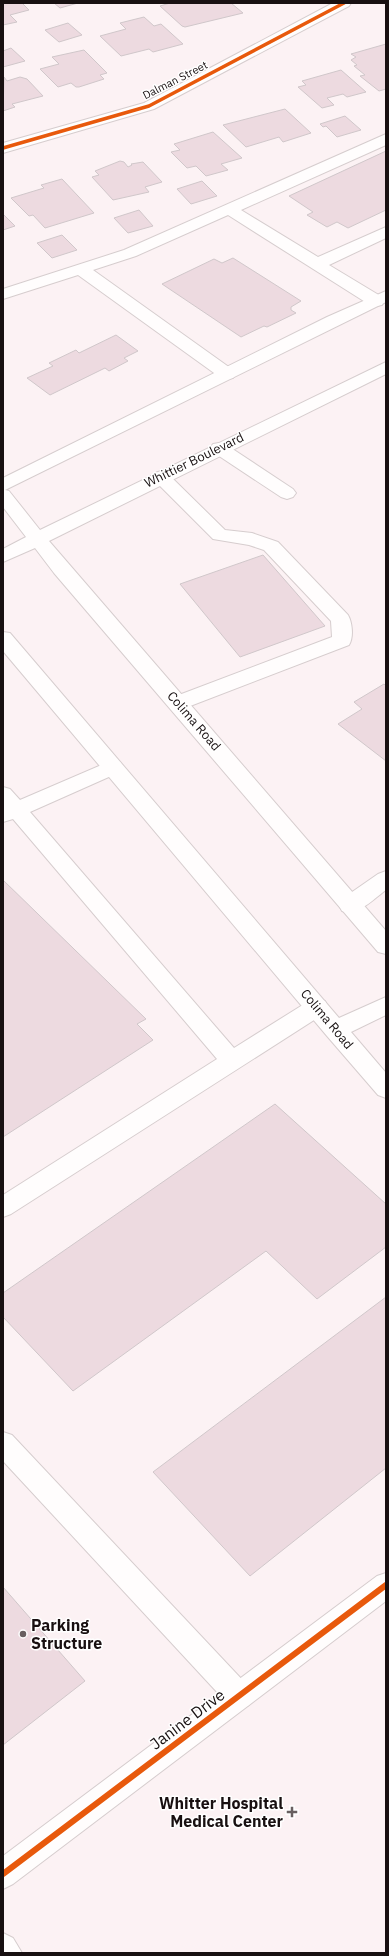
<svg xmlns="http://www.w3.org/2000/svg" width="389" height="1956" viewBox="0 0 389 1956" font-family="'IBM Plex Sans',sans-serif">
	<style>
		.building { fill: #eddae0; stroke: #d0c7ca }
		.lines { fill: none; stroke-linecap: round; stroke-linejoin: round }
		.service-casing { stroke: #d6cdce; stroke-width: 2 }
		.minor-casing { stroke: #d6cdce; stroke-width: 2 }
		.primary-casing { stroke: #d6cdce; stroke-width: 2 }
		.service { fill: #fffdfd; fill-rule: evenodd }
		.minor { fill: #fffdfd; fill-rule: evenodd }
		.primary { fill: #fffdfd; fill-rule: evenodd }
		.cycleway-far1-casing { stroke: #fff; stroke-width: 5.5 }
		.cycleway-casing { stroke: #fff; stroke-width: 8 }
		.cycleway-far1 { stroke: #e8590c; stroke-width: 3.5 }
		.cycleway { stroke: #e8590c; stroke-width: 6 }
		.poi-dot { fill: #685f60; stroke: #fff; stroke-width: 1.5 }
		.labels { text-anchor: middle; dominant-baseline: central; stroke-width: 3; stroke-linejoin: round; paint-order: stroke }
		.far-street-label { font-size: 11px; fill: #181011; stroke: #fff }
		.street-label { font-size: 13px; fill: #181011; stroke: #fff }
		.near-poi-label { font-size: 16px; font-weight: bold; fill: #181011; stroke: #fff; text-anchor: start }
		.near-street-label { font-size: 16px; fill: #181011; stroke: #fff }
	</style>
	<rect width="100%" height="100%" fill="#fcf2f4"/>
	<path class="building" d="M3 3H22L29 10 10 15 17 22 3 25Z
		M54 3H78L60 8Z
		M170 3H231L243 13 185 27 182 26 160 6Z
		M144 17 154 26 161 24 183 44 153 52 149 49 121 56 100 36 126 29 120 23Z
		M68 23 82 35 59 42 45 30Z
		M386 44V89L379 91 360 76 365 75 354 66 357 65 351 60 356 57 351 54Z
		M11 48 25 61 3 67V51Z
		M84 50 107 73 100 75 104 79 79 87H76L71 83 58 87 40 69 59 64 52 57Z
		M341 70 366 92 347 97 343 94 327 98 334 105 322 108 298 87 306 85 302 81Z
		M4 77 7 81 20 77 27 79 43 96 12 104 15 107 3 111Z
		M285 109 311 133 283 142 279 137 246 147 223 125Z
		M345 116 361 130 337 137 326 126 323 127 320 124Z
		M213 132 242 158 221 164 228 170 206 176 196 166 187 168 171 152 180 150 174 144Z
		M386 151V210L348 228 337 222 327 227 307 215 313 212 289 196Z
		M120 161 124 162 128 167 132 165 131 164 143 162 162 182 145 187 149 192 113 200 92 177 99 175 95 171Z
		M62 179 94 213 45 228 33 215 29 216 11 198 44 188 41 185Z
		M202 181 217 196 191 204 177 189Z
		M139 210 153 226 128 233 114 218Z
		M3 214 15 226 3 230Z
		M62 235 77 250 52 258 37 243Z
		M233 258 301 301 291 307V310L296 313 267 327 264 326 241 337 162 284 214 259 222 263Z
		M116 335 138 351 124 358 128 361 109 371 105 368 50 395 27 378 53 366 49 363 76 350 79 353Z
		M263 555 325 626 240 657 180 584Z
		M384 684 386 686V761L338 724 362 709 354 702Z
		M3 880 146 1019 137 1024 153 1040 3 1137Z
		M275 1104 386 1204V1247L317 1299 266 1251 73 1391 3 1317V1293Z
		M386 1297V1468L250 1576 153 1472Z
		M3 1587 85 1681 3 1745Z"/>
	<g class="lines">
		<defs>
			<path id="service" d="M386 134V145L241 210 318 257 386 227V238L329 265 382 297 384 301 382 305 376 306 370 305 228 215 136 256 93 270 233 370 236 374 233 378 227 379 221 378 78 275 3 299V289L124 250Z
				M219 443 225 444 293 489 296 493 293 497 287 499 281 497 213 452 210 448 213 444Z
				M161 471 167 473 225 530 252 533 278 542 348 615C352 622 354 637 349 645L185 708 178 710 171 708 168 703 171 698 332 637 331 621 264 550 249 545 213 539 155 481 152 477 155 473Z
				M113 760 120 762 123 767 120 772 30 812 234 1048 309 1001 317 999 325 1001 328 1007 325 1013 11 1214 3 1217V1195L217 1059 13 819 3 822V787L10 789 20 800Z
				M386 871V890C373 899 359 916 342 911L339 905 342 899 378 874Z
				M3 1432 12 1435 249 1687 253 1696 249 1705 239 1709 229 1705 3 1461Z
				M3 1933 13 1938 22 1953H3Z"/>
			<path id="minor" d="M333 3H351L349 6 154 109 3 153V143L144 103Z
				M386 1573V1601L13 1884 3 1889V1856L377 1576Z"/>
			<path id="primary" d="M386 291V302L5 490 9 491 40 530 386 362V374L49 541 386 931V954L378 952 54 573 35 548 3 562V549L26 537 3 507V478L327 317Z
				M3 632 10 633 339 1018 386 997V1015L351 1032 386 1073V1098L378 1095 327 1036 3 651Z"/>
		</defs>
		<use href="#service" class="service-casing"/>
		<use href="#minor" class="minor-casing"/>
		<use href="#primary" class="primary-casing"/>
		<use href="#service" class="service"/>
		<use href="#minor" class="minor"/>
		<use href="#primary" class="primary"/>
		<defs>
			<path id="cycleway-far1" d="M3 148 149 106 344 3"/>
			<path id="cycleway" d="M3 1874 386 1585"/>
		</defs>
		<use href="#cycleway-far1" class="cycleway-far1-casing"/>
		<use href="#cycleway" class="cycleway-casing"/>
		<use href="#cycleway-far1" class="cycleway-far1"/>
		<use href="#cycleway" class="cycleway"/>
	</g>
	<g class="poi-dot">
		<circle cx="23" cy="1634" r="4"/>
		<path d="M290 1806h4v4h4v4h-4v4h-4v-4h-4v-4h4z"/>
	</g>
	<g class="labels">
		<g class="far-street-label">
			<text transform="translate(175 80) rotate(-27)">Dalman Street</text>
		</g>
		<g class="street-label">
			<text transform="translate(194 460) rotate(-26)">Whittier Boulevard</text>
			<text transform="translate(194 721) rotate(49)">Colima Road</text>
			<text transform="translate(327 1019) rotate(50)">Colima Road</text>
		</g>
		<g class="near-poi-label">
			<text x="31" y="1625">Parking<tspan x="31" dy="18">Structure</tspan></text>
			<text x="283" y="1803" text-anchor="end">Whitter Hospital<tspan x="283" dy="18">Medical Center</tspan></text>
		</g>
		<g class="near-street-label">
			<text transform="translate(187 1719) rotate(-37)">Janine Drive</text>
		</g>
	</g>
	<rect width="389" height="1956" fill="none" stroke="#181011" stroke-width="8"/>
</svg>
